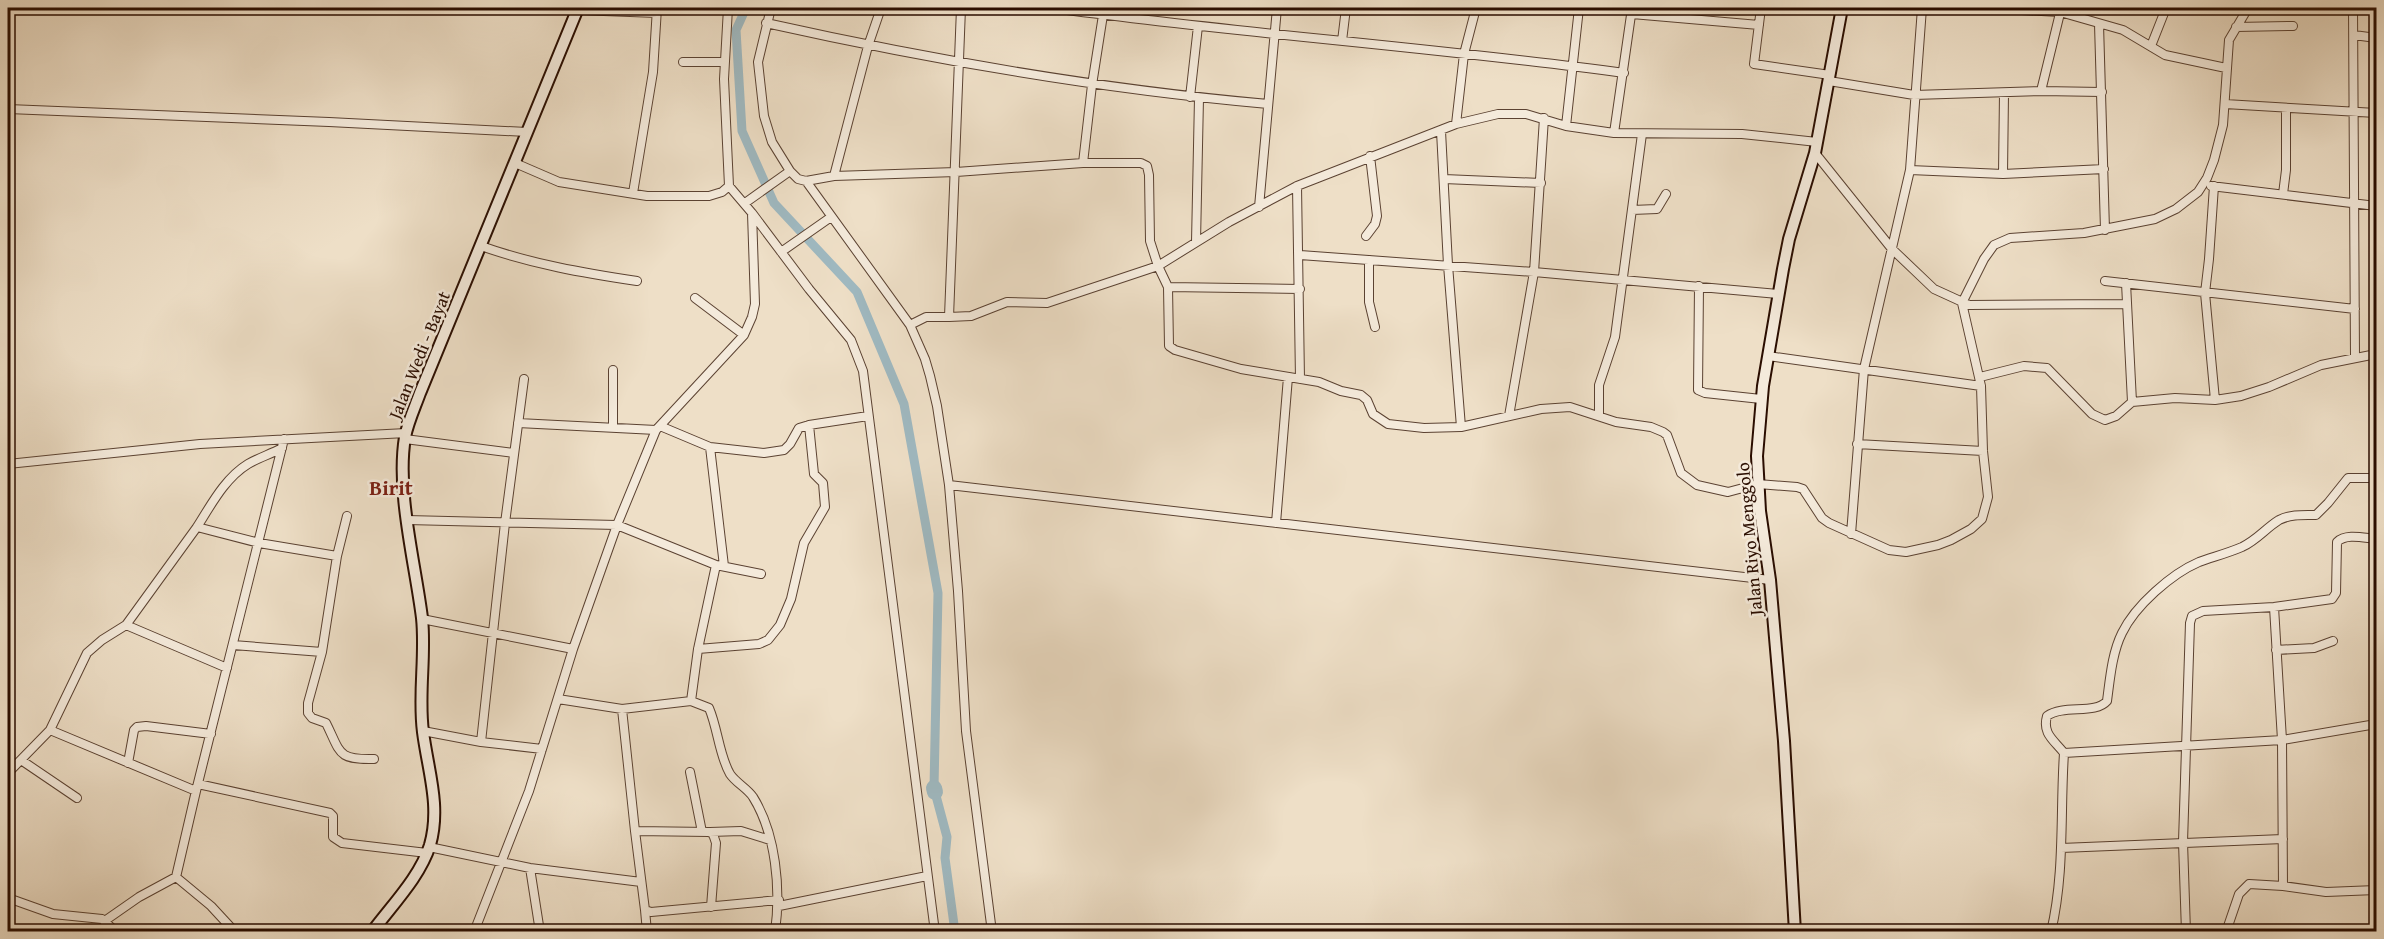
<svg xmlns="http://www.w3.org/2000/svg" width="2384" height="939" viewBox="0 0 2384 939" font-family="'Gentium Book Plus',serif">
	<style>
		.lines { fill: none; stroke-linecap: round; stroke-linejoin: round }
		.canal { stroke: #9fb9c1; stroke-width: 9 }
		.river { stroke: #9fb9c1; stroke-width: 16 }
		.street-casing { stroke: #5b4232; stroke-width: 10 }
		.secondary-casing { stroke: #2a0d00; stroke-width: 14 }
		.street { stroke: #f4eadb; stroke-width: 8 }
		.secondary { stroke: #f4eadb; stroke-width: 10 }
		.labels { text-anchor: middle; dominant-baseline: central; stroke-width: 5; stroke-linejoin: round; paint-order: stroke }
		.street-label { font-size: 18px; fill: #2a0d00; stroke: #f4eadb }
		.quarter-label { font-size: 21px; font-weight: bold; fill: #7a1f14; stroke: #f4eadb }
	</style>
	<rect width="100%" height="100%" fill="#eedfc7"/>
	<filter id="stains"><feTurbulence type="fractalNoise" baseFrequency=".00333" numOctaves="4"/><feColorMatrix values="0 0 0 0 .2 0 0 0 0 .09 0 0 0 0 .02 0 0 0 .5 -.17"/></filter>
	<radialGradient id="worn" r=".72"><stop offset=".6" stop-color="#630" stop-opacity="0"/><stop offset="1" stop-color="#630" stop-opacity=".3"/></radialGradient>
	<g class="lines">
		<path class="canal" d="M746 8 736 30 742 131 774 203 857 292 904 404 938 593 934 788
			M935 792 947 837 945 858 955 932"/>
		<path class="river" d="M934 788 935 792"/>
		<defs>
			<path id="street" d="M728 8 724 79 729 186
				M771 8 758 62 764 116 772 142 790 171 798 179 806 181 834 176 956 172 1083 163H1141L1147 166 1149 175 1150 241 1158 266 1047 303 1007 302 971 316 949 317
				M1052 8C1242 34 1434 47 1624 73
				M1761 8 1754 64 1830 75
				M2017 8 2022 10 2060 12 2123 30 2165 55 2226 68
				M2353 8 2355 358
				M577 10 657 13
				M1632 14 1759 25
				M766 23C932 60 1099 89 1268 104
				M2099 24 2105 230
				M2236 27 2293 26
				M2354 35 2376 38
				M1342 41 1346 8
				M2151 46 2166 8
				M683 62H724
				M1829 81 1914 95 2041 91 2102 92
				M2041 91 2061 9
				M1190 97 1198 26
				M2225 104 2376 113
				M8 109 329 122 527 132
				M1456 124 1464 54 1476 8
				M1566 126 1579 8
				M1441 131 1448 265 1461 427
				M1614 133 1632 8
				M1817 142 1742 134 1614 133 1566 126 1526 114H1498L1456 124 1297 186 1229 222 1158 266 1168 287 1169 346 1175 350 1241 369 1319 382 1341 391 1361 395 1367 400 1373 414 1388 424 1424 428 1461 427 1541 409 1570 407 1616 422 1651 427 1663 432 1667 435 1681 473 1697 485 1728 492 1758 484 1797 487 1803 489 1822 518 1829 523 1889 550 1906 552 1938 545 1951 540 1971 529 1982 519 1988 497 1983 451 1981 386 1962 303 1984 259 1994 245 2010 238 2084 233 2155 219 2176 209 2198 192 2207 178 2214 160 2223 125 2229 40 2248 8
				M1815 153 1892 249 1934 289 1969 305 2127 304
				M1083 163 1092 85 1103 15
				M1910 170 2003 174 2104 169
				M2003 174 2004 93
				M834 176 868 46 881 8
				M1444 179 1541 183
				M806 181 910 325 925 359 930 376 937 406 949 485 958 591 966 731 992 932
				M1297 186 1300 379
				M2211 186 2376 206
				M2214 186 2209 259 2205 293 2215 400
				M633 193 653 72 657 8
				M2283 194 2286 170V109
				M745 203 790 171
				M1259 207 1277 8
				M1632 210 1657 209 1666 194
				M752 213 809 289 851 340 863 371 935 932
				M1366 236 1375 224 1377 216 1370 156
				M1196 242 1199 98
				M481 246C532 264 583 273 637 281
				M781 252 831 217
				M1300 255 1534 272 1778 294
				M1369 260V302L1375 327
				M2105 281 2355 309
				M2126 283 2132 402
				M1699 286 1698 390 1705 393 1761 399
				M1168 287 1300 289
				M695 298 744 335
				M910 325 926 317H949L961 8
				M1768 356 1981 386
				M1980 377 2024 366 2047 368 2092 414 2105 420 2116 416 2132 402 2175 398 2215 400 2241 396 2269 387 2321 365 2376 354
				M1509 416 1534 272 1544 118
				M1599 416V385L1615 337 1642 134
				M518 423 656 430
				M613 426V370
				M660 426 710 447 764 453 784 450 790 444 799 428 809 425
				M405 439 514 453
				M1857 444 1983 451
				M710 447 724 566
				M8 464 200 444 406 433
				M949 485 1770 580
				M407 520 617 525 716 565 761 574
				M1276 523 1288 377
				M197 527C211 505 225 478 248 464 258 458 271 454 282 448
				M1851 534 1864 369 1910 170 1922 8
				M337 556 322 652 308 703V713L312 718 326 723C341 753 337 760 374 759
				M716 565 698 649 691 701 709 708C718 729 719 755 730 774 736 783 747 788 753 797 776 834 781 889 775 932
				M2274 607 2282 740 2283 886
				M422 619 573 649
				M126 625 227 668
				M233 645 322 652
				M698 649 759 644 768 640 780 625 791 599 804 543 825 507 823 483 814 474 809 425 868 416
				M2276 650 2314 648 2333 641
				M558 699 622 709 691 701
				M622 709 635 831 645 910 651 912 779 900
				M50 730 196 791
				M423 731 481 742 542 749
				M481 742 505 523 524 379
				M2064 753C2054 740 2042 734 2047 716 2064 704 2095 715 2107 701 2110 679 2112 653 2122 633 2135 606 2171 574 2199 562 2213 557 2228 553 2242 547 2257 540 2266 528 2279 520 2291 514 2303 515 2316 515L2328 503 2348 478H2376
				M21 760 77 798
				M128 763 134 730 137 727 146 726 211 734
				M690 772 702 832
				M8 773 50 730 87 653 102 640 126 625 197 527 259 543 337 556 347 516
				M198 784 330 813 333 816V837L342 843 427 853
				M635 831 709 832 713 834 716 843 711 907
				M710 832 741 831 770 840
				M429 847 530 868 641 882
				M2061 848 2283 839
				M530 868 540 932
				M176 877 196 791 284 439
				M8 898 53 914 102 919 116 932
				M779 906 927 876
				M645 910 647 932
				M106 920 139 897 176 877 211 906 235 932
				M474 932 529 791 573 649 617 525 656 430 744 335 752 317 755 304 752 213 729 186 722 192 709 196H647L559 182 515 163
				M2051 932C2065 873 2060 812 2064 753L2282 740 2376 724
				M2186 932 2183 842 2190 623 2192 616 2203 611 2274 607 2332 599 2336 593 2337 542C2346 533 2364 538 2376 539
				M2226 932 2239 894 2249 884 2283 886 2326 892 2376 890"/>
			<path id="secondary" d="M372 932C392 905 420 877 430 845 441 806 428 771 423 732 418 694 426 656 422 618 415 562 396 492 405 437 408 422 415 407 420 393L578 8
				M1795 932 1784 741 1770 580 1760 511 1757 456 1763 386 1783 269 1789 239 1815 153 1842 8"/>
		</defs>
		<use href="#street" class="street-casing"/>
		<use href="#secondary" class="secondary-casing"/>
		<use href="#street" class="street"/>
		<use href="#secondary" class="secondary"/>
	</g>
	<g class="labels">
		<g class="street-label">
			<text transform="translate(419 355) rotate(-68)">Jalan Wedi - Bayat</text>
			<text transform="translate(1749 539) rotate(-95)">Jalan Riyo Menggolo</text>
		</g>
		<g class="quarter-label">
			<text x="391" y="487">Birit</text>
		</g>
	</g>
	<rect width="2384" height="939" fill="none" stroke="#eedfc7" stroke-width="30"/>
	<rect x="9" y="9" width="2366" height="921" fill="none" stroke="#2a0d00" stroke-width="3"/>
	<rect x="15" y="15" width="2354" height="909" fill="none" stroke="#2a0d00" stroke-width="1.5"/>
	<rect width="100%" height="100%" filter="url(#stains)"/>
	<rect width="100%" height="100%" fill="url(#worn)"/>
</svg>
